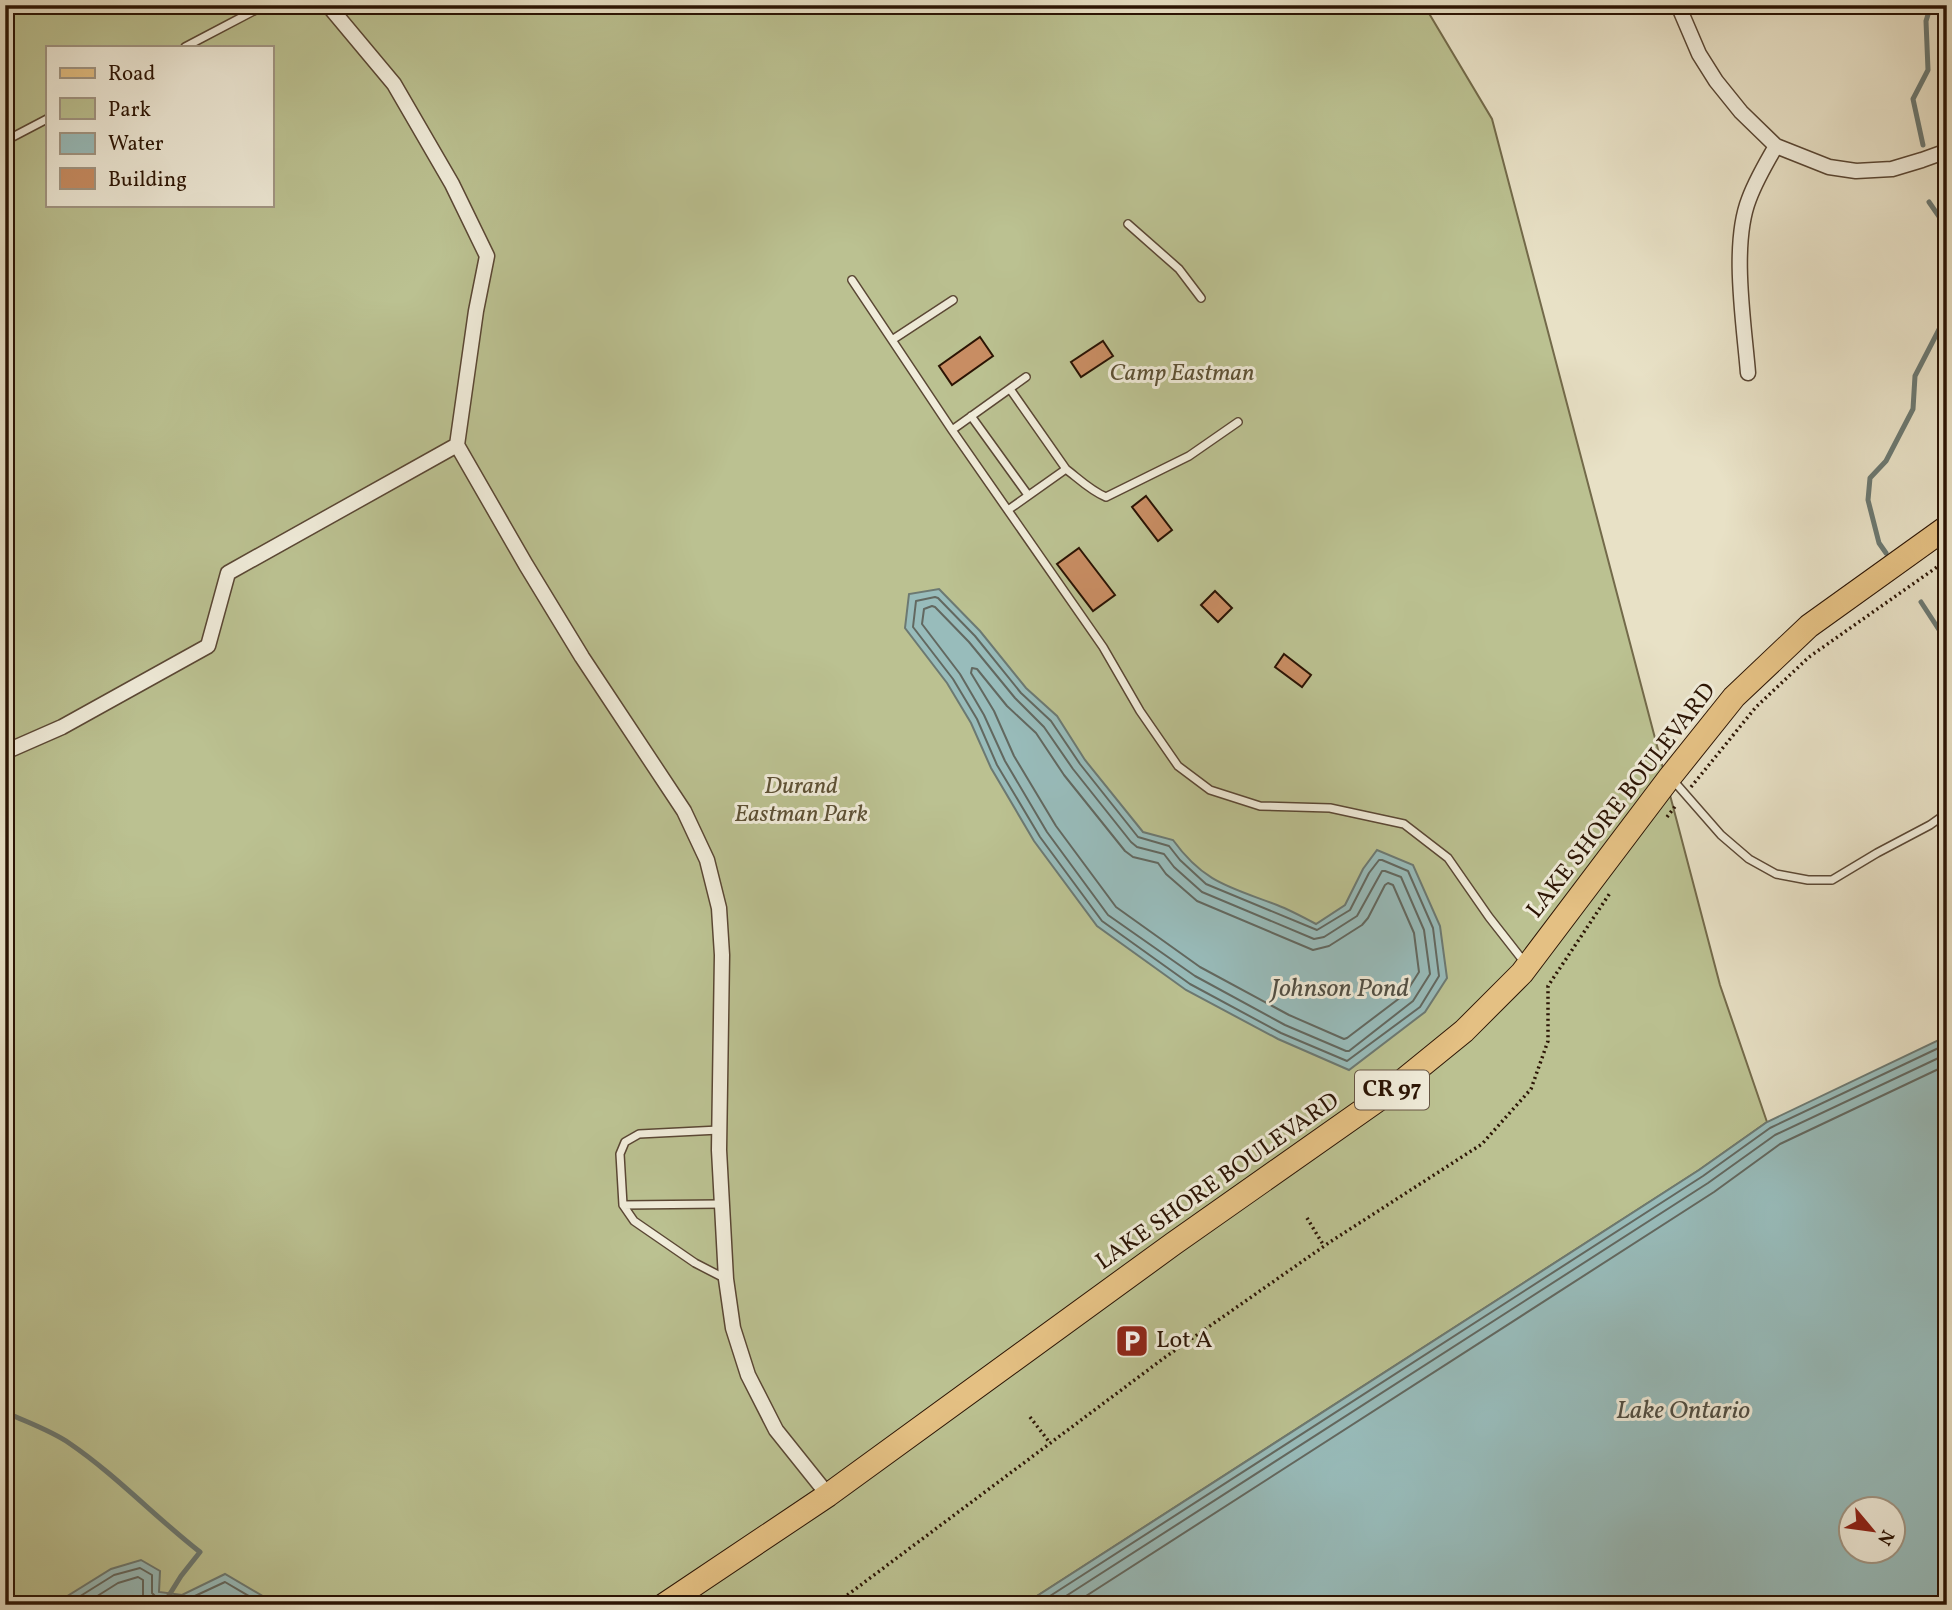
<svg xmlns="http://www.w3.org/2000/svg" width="1952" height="1610" viewBox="0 0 1952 1610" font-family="Vollkorn,serif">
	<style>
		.green { fill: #bbc191; stroke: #736a4a; stroke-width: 2; fill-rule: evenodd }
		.water { fill: #98bcbb; stroke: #6c7972; stroke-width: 2; fill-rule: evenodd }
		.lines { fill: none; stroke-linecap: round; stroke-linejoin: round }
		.shore { stroke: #626860; stroke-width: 2 }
		.stream { stroke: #6c7972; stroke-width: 5 }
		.building { fill: #c88d63; stroke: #2b1404; stroke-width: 2 }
		.lane-casing { stroke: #5a4734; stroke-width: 10 }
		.street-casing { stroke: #5a4734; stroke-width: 17 }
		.primary-casing { stroke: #2b1404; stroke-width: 25 }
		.path { stroke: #2b1404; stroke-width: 3.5; stroke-dasharray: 2 3.5; stroke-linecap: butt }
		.lane { stroke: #f0ecda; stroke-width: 7 }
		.street { stroke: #f0ecda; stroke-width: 14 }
		.primary { stroke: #e4c083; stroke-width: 23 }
		.labels { text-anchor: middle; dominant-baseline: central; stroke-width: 6; stroke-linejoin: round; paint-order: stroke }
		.shield { fill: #f0ecda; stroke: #654; stroke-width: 2 }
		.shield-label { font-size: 23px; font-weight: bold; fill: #2b1404 }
		.park-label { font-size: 24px; font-style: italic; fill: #5d5135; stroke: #f0ecda }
		.street-label { font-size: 24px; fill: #2b1404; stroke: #f0ecda }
		.poi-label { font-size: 24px; fill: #2b1404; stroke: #f0ecda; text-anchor: start }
		.water-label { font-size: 26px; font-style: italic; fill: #514f44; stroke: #f0ecda }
	</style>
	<rect width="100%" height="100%" fill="#e8e1c6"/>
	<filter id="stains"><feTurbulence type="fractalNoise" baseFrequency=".00286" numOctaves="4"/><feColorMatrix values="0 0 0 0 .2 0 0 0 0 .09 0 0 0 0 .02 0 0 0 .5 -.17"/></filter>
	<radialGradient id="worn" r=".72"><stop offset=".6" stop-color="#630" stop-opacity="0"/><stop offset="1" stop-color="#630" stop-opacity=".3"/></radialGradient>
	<path class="green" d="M5 5H1424L1492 119 1720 985 1767 1122 1699 1170 1023 1605H5ZM47 47H271V205H47Z"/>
	<path class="water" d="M939 589 980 631 1026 688 1057 716 1085 760 1143 832 1173 840C1204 883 1230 887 1277 905 1290 910 1303 917 1316 924L1345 905 1363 869 1377 850 1413 865 1440 926 1447 978 1425 1012 1349 1070 1278 1039 1186 990 1097 926 1034 841 991 768 971 723 947 683 905 628 909 594Z
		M1947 1036V1605H1023L1699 1170 1767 1122ZM1850 1508H1892V1550H1850Z
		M141 1560 160 1571 159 1592 182 1595 225 1574 278 1605H53L111 1569Z"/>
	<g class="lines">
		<path class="shore" d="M935 597 938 598 975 636 1021 693 1051 721 1080 764 1138 837 1169 846 1180 860 1206 884 1317 930 1350 910 1369 873 1379 860H1382L1408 871 1433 928 1439 976 1420 1007 1347 1061 1281 1033 1190 984 1102 921 1040 837 997 765 977 719 953 679 913 627 916 601Z
			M932 606 935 607 969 642 1015 698 1044 727 1073 769 1131 842 1137 847 1164 854 1174 867 1202 892 1314 939 1324 937 1357 916 1382 871H1385L1401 877 1424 930 1430 974 1413 1001 1349 1051H1346L1285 1025 1195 976 1108 915 1047 832 1005 761 984 715 960 674 922 624 924 609Z
			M972 668 977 669 1007 706 1036 733 1064 775 1125 851 1133 857 1158 863 1166 874 1197 901 1313 950 1329 946 1362 925 1368 918 1385 885 1388 883 1393 885 1414 933 1419 972 1405 994 1347 1038 1344 1039 1289 1015 1200 967 1116 907 1056 826 1014 756 994 711 971 673Z
			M66 1605 114 1575 140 1568 152 1575V1593L158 1599 182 1602 225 1582 264 1605
			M83 1605 118 1583 138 1577 143 1580V1596L150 1605
			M1036 1605 1703 1176 1770 1128 1947 1044
			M1052 1605 1708 1183 1775 1135 1947 1054
			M1072 1605 1714 1192 1780 1144 1947 1065"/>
		<path class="stream" d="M1923 145 1913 99 1928 70 1926 21 1931 5
			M1929 202 1947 228
			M1886 553 1879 543 1868 500 1870 478 1886 461 1913 409 1915 376 1947 314
			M1921 602 1947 642
			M5 1412C26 1422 50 1430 69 1443 116 1475 155 1517 200 1552L181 1576 163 1605"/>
	</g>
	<path class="building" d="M980 337 993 356 952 385 939 366Z
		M1103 341 1113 356 1081 377 1071 362Z
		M1146 496 1172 530 1158 541 1132 507Z
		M1079 548 1115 595 1093 611 1057 564Z
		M1215 591 1232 608 1218 622 1201 605Z
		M1284 654 1311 675 1302 687 1275 667Z"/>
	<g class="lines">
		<defs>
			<path id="lane" d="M185 47 265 5
				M5 141 47 119
				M1128 224 1179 269 1201 298
				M852 280 952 430 1103 647 1140 711 1178 766 1210 790 1260 806 1330 808 1404 824 1448 858 1489 917 1525 963
				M892 340 953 300
				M971 416 1028 495
				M952 430 1026 377
				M1066 469C1079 479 1091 491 1106 497L1189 456 1238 422
				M1008 510 1066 469 1010 389
				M1672 779 1721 835 1749 859 1776 874 1808 880H1832L1877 853 1930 825 1947 813
				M719 1130 639 1134 625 1142 620 1154 623 1205 634 1221 695 1263 726 1279
				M623 1205 721 1204"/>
			<path id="street" d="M328 5 394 84 452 184 487 256 476 311 457 445 526 565 582 657 684 811 707 860 719 908 722 955 719 1150 726 1279 733 1328 748 1375 776 1430 828 1495
				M1678 5 1699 54 1716 81 1741 112 1776 146 1829 167 1856 171 1892 169 1922 160 1947 151
				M1748 373C1744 323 1731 245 1749 199 1756 180 1766 163 1776 146
				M5 752 62 727 208 646 228 573 457 445"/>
			<path id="primary" d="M664 1605 828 1495 1173 1244 1389 1092 1464 1031 1522 973 1670 777 1734 697 1809 626 1947 527"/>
		</defs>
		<use href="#lane" class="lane-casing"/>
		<use href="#street" class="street-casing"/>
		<use href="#primary" class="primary-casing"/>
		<path class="path" d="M1691 787 1756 707 1809 657 1947 560
			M1667 817 1677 804
			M1307 1218 1324 1246
			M1030 1417 1050 1443
			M834 1605 1164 1358 1330 1242 1482 1144 1531 1089 1548 1041V986L1610 893"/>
		<use href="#lane" class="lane"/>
		<use href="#street" class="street"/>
		<use href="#primary" class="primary"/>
	</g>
	<defs>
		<symbol id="parking-square" viewBox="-11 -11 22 22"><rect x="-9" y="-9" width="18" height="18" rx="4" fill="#8f2418" stroke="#f0ecda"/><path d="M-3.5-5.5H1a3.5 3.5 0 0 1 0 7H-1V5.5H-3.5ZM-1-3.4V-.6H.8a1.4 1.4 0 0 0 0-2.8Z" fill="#fff"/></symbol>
	</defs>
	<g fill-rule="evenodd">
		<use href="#parking-square" x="1113" y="1322" width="38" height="38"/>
	</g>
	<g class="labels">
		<rect class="shield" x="1355" y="1070.5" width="74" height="39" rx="5"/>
		<g class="shield-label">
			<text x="1392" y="1090">CR 97</text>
		</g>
		<g class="park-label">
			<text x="1182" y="374">Camp Eastman</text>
			<text x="801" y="787">Durand<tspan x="801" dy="28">Eastman Park</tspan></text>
		</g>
		<g class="street-label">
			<text transform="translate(1622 801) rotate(-52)">LAKE SHORE BOULEVARD</text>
			<text transform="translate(1218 1182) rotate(-35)">LAKE SHORE BOULEVARD</text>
		</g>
		<g class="poi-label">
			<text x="1156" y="1341">Lot A</text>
		</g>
		<g class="water-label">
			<text x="1340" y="989">Johnson Pond</text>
			<text x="1683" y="1411">Lake Ontario</text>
		</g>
	</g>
	<rect width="1952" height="1610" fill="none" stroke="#e8e1c6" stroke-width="28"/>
	<rect x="7" y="7" width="1938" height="1596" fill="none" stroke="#2b1404" stroke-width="3.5"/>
	<rect x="14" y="14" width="1924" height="1582" fill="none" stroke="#2b1404" stroke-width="2"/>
	<rect x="46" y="46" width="228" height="161" fill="#f0ecda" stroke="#a19684" stroke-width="2"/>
	<rect x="60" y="68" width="35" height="10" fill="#e4c083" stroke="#a19684" stroke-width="2"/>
	<text x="108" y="80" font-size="21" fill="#2b1404">Road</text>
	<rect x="60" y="98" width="35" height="21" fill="#bbc191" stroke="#a19684" stroke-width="2"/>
	<text x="108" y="116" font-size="21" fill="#2b1404">Park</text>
	<rect x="60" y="133" width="35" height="21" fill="#98bcbb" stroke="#a19684" stroke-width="2"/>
	<text x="108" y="150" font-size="21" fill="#2b1404">Water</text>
	<rect x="60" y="168" width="35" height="21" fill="#c88d63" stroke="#a19684" stroke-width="2"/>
	<text x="108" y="186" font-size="21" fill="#2b1404">Building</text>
	<g transform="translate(1872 1530) rotate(119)"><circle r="33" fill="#f0ecda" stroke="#a19684" stroke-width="2"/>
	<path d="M0-5L12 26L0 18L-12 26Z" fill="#8f2418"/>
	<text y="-10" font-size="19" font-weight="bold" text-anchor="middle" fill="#2b1404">N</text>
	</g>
	<rect width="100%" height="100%" filter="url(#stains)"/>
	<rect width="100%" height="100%" fill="url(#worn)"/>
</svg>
